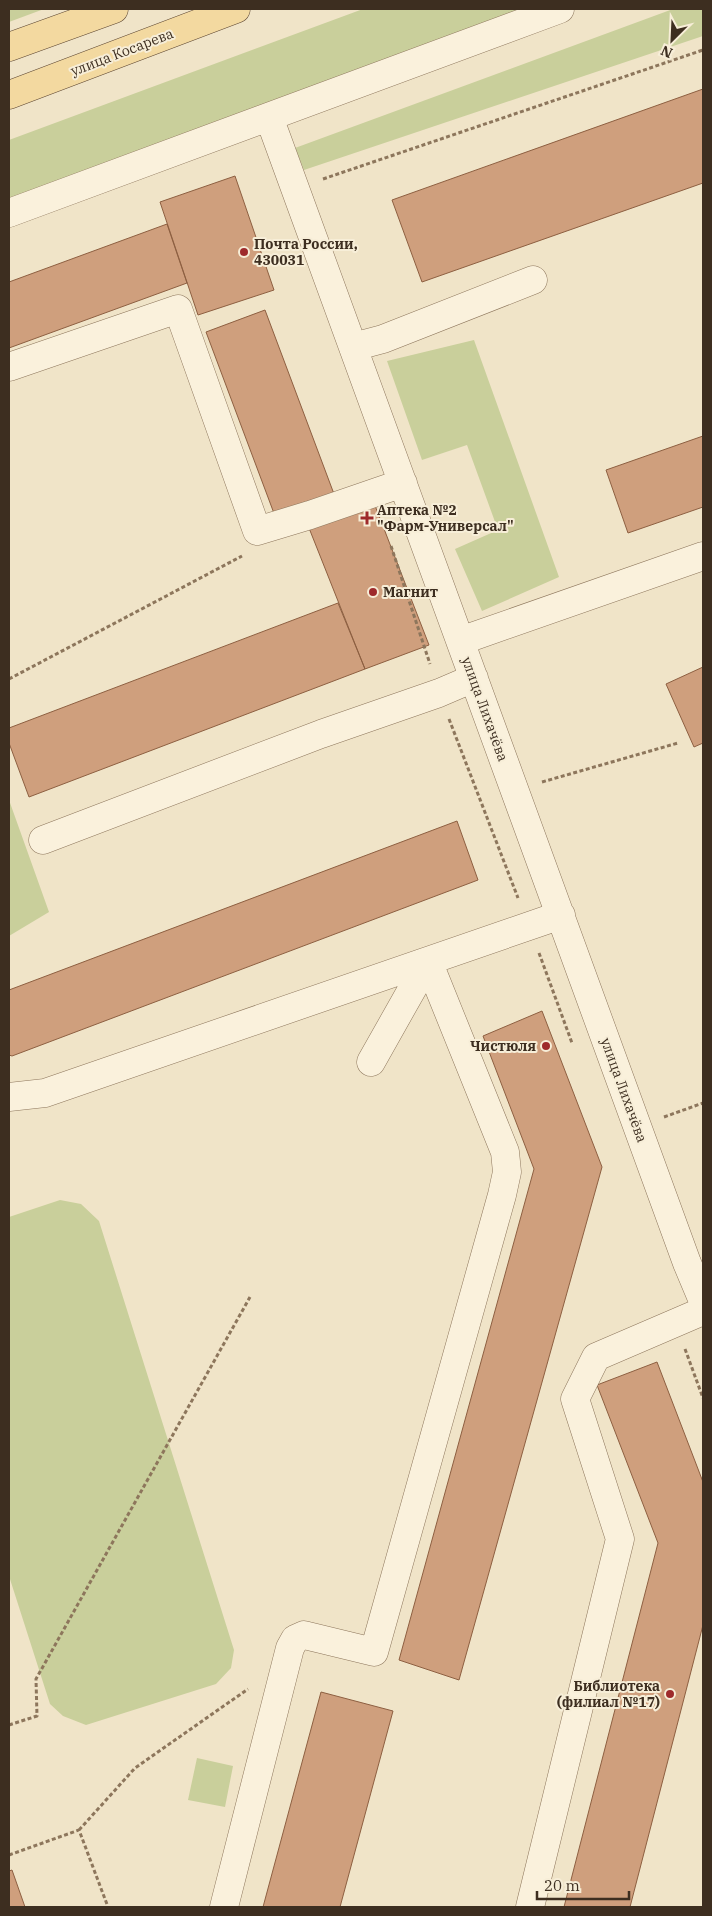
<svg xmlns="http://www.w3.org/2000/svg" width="712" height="1916" viewBox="0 0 712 1916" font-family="'IBM Plex Serif',serif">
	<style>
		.green { fill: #c9cf9b }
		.building { fill: #cf9f7d; stroke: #8d5f41 }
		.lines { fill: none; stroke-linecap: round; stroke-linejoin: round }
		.minor-casing { stroke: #8d765c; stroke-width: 29 }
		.major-casing { stroke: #5b4430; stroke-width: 29 }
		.path { stroke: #8d765c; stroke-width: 3; stroke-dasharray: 4 2.5; stroke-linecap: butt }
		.minor { stroke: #faf1dc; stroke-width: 28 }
		.major { stroke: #f3d9a0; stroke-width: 28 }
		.poi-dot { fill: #9e2a2b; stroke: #f7eed8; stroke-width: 2 }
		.labels { text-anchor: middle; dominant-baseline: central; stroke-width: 4; stroke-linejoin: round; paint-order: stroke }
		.street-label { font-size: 14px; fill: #3d2e20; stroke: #f7eed8 }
		.poi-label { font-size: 14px; font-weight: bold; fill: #3d2e20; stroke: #f7eed8; text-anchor: start }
	</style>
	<rect width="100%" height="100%" fill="#f0e4c8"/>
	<path class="green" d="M9 9H44L9 22Z
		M363 9H547L9 205V140Z
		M673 9H703V36L304 170 295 148Z
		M474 340 559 577 482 611 455 549 498 530 467 445 422 460 387 361Z
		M9 800 49 912 9 936Z
		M60 1200 81 1204 99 1221 234 1650 231 1668 216 1684 86 1725 63 1716 50 1704 9 1576V1217Z
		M197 1758 233 1766 225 1807 188 1800Z"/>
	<path class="building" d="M703 89V183L422 282 392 200Z
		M235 176 274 290 198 315 160 202Z
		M167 224 187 283 9 348V282Z
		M265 310 334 494 275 516 206 332Z
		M703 436V507L628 533 606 470Z
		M374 503 429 645 365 669 309 528Z
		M338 603 365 669 29 797 9 743V728Z
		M703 667V743L694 747 666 684Z
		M457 821 478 880 12 1056 9 1055V990Z
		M542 1011 602 1167 459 1680 399 1660 534 1169 483 1036Z
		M657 1362 703 1482V1625L630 1907H564L658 1543 597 1385Z
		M321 1692 393 1711 340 1907H263Z
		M12 1870 25 1907H9V1871Z"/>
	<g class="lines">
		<defs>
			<path id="minor" d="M269 117 687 1263 703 1301
				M9 213 560 9
				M353 347 383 339 533 280
				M9 367 178 309 257 531 310 515 403 483
				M460 641 703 556
				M43 840 321 734 439 693 474 678
				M371 1062 428 961
				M9 1097 45 1093 561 915
				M224 1907 290 1648 295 1639 304 1635 374 1652 502 1195 507 1172 505 1152 428 961
				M530 1907 620 1539 575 1399 596 1357 703 1311"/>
			<path id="major" d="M9 47 114 9
				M9 95 236 9"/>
		</defs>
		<use href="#minor" class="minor-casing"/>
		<use href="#major" class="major-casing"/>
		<path class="path" d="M323 179 703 50
			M391 546 430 664
			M9 679 242 556
			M449 719 518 898
			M542 782 678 743
			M539 953 572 1043
			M664 1117 703 1103
			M685 1349 703 1398
			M9 1725 37 1716 36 1679 250 1297
			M79 1830 135 1768 248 1689
			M9 1855 79 1830 108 1907"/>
		<use href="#minor" class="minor"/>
		<use href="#major" class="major"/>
	</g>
	<g class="poi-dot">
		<circle cx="244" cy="252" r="5"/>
		<path d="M364.5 510.5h5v5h5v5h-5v5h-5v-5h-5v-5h5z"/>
		<circle cx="373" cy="592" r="5"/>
		<circle cx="546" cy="1046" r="5"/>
		<circle cx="670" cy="1694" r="5"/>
	</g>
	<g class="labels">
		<g class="street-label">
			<text transform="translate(122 52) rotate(-21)">улица Косарева</text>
			<text transform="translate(485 709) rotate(70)">улица Лихачёва</text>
			<text transform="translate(624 1090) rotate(70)">улица Лихачёва</text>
		</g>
		<g class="poi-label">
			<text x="254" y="244">Почта России,<tspan x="254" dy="16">430031</tspan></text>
			<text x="377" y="510">Аптека №2<tspan x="377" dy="16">"Фарм-Универсал"</tspan></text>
			<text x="383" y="592">Магнит</text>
			<text x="536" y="1046" text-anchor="end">Чистюля</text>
			<text x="660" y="1686" text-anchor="end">Библиотека<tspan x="660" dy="16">(филиал №17)</tspan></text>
		</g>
	</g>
	<rect width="712" height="1916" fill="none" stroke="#3d2e20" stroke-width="20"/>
	<g transform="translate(672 40) rotate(204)" stroke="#f7eed8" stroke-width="4" paint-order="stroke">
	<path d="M0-4L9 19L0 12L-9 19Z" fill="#3d2e20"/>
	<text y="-8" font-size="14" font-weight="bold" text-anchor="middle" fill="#3d2e20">N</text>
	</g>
	<path d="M537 1891v8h92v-8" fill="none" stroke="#3d2e20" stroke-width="2.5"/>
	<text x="544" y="1891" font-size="15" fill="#3d2e20" stroke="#f7eed8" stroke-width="4" paint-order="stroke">20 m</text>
</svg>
